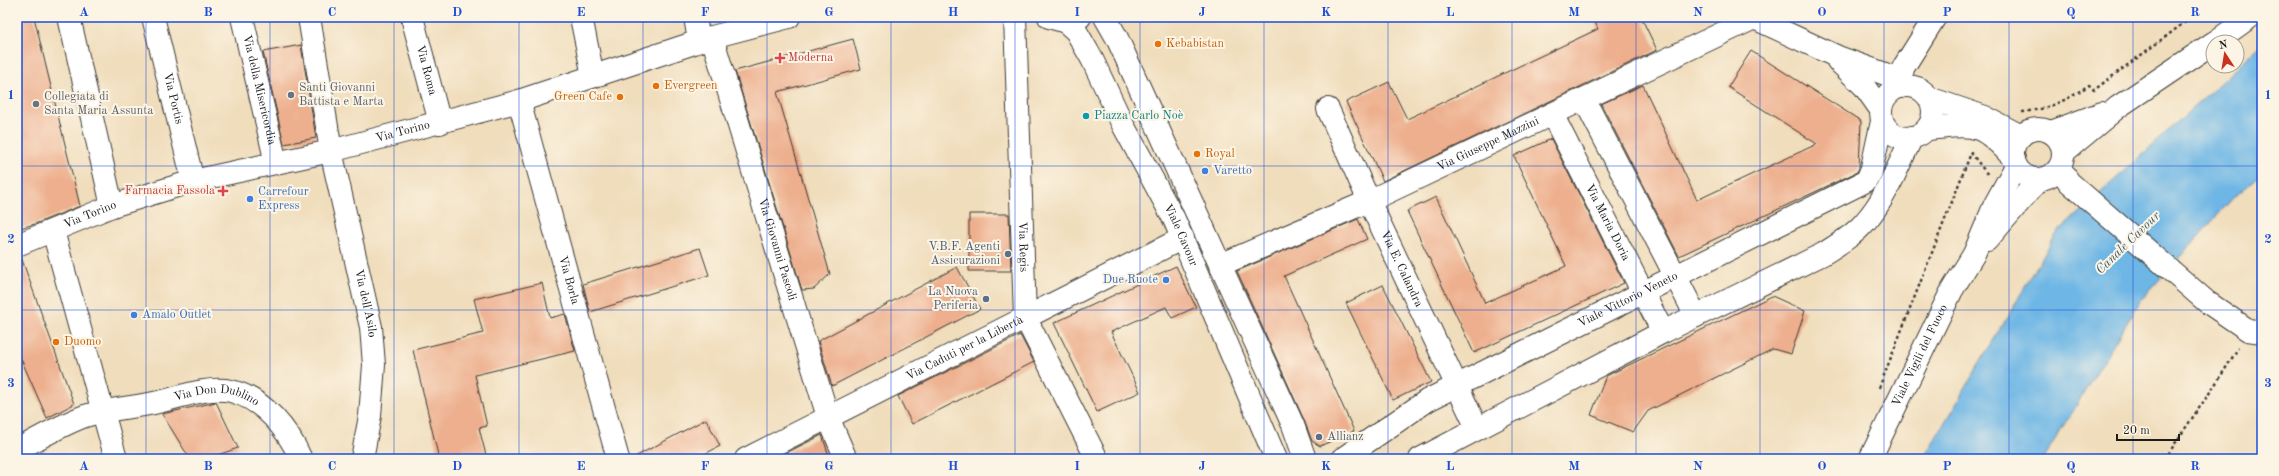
<svg xmlns="http://www.w3.org/2000/svg" width="2279" height="476" viewBox="0 0 2279 476" font-family="'Old Standard TT',serif">
	<style>
		.water { fill: #6db6e5; stroke: #446980 }
		.building { fill: #edaf8d }
		.lines { fill: none; stroke-linecap: round; stroke-linejoin: round }
		.street-casing { stroke: #3c3934; stroke-width: 24 }
		.secondary-casing { stroke: #3c3934; stroke-width: 24 }
		.primary-casing { stroke: #3c3934; stroke-width: 24 }
		.path { stroke: #3c3934; stroke-width: 2.5; stroke-dasharray: 3 3; stroke-linecap: butt }
		.street { stroke: #fff; stroke-width: 22 }
		.secondary { stroke: #fff; stroke-width: 22 }
		.primary { stroke: #fff; stroke-width: 22 }
		.grid { fill: none; stroke: #1d4ed8; stroke-width: 1; stroke-opacity: 0.55 }
		.food-dot { fill: #e8710a; stroke: #fcf5e5; stroke-width: 1.5 }
		.health-dot { fill: #e0444e; stroke: #fcf5e5; stroke-width: 1.5 }
		.worship-dot { fill: #6b7280; stroke: #fcf5e5; stroke-width: 1.5 }
		.culture-dot { fill: #0f9aa8; stroke: #fcf5e5; stroke-width: 1.5 }
		.shop-dot { fill: #3f7fe0; stroke: #fcf5e5; stroke-width: 1.5 }
		.service-dot { fill: #5c6f8a; stroke: #fcf5e5; stroke-width: 1.5 }
		.labels { text-anchor: middle; dominant-baseline: central; stroke-width: 4; stroke-linejoin: round; paint-order: stroke }
		.food-label { font-size: 12px; fill: #c56008; stroke: #fcf5e5; text-anchor: start }
		.health-label { font-size: 12px; fill: #be3a42; stroke: #fcf5e5; text-anchor: start }
		.street-label { font-size: 12px; fill: #1c1c1c; stroke: #fcf5e5 }
		.worship-label { font-size: 12px; fill: #5b616d; stroke: #fcf5e5; text-anchor: start }
		.culture-label { font-size: 12px; fill: #0d838f; stroke: #fcf5e5; text-anchor: start }
		.shop-label { font-size: 12px; fill: #366cbe; stroke: #fcf5e5; text-anchor: start }
		.service-label { font-size: 12px; fill: #4e5e75; stroke: #fcf5e5; text-anchor: end }
		.water-label { font-size: 13px; font-style: italic; fill: #3c5a6c; stroke: #fcf5e5 }
		.neatline { fill: none; stroke: #1d4ed8; stroke-width: 1.5 }
		.grid-label { font-size: 13px; text-anchor: middle; font-weight: bold; fill: #1d4ed8 }
	</style>
	<rect width="100%" height="100%" fill="#fcf5e5"/>
	<filter id="ink" filterUnits="userSpaceOnUse"><feTurbulence type="fractalNoise" baseFrequency=".025" numOctaves="2"/><feDisplacementMap in="SourceGraphic" scale="8" xChannelSelector="R" yChannelSelector="G"/><feConvolveMatrix kernelMatrix="1 2 1 2 8 2 1 2 1" color-interpolation-filters="sRGB"/></filter>
	<filter id="wash" filterUnits="userSpaceOnUse"><feTurbulence type="fractalNoise" baseFrequency=".012" numOctaves="4" result="noise"/><feDisplacementMap in="SourceGraphic" scale="16" xChannelSelector="R" yChannelSelector="G"/><feGaussianBlur stdDeviation="0.9" result="paint"/><feColorMatrix in="noise" values="0 0 0 0 0 0 0 0 0 0 0 0 0 0 0 0 0 1.4 0 .05"/><feComposite in="paint" operator="in"/></filter>
	<g filter="url(#wash)">
		<rect width="100%" height="100%" fill="#f0ddbc"/>
		<path class="water" d="M2262 44V174L2233 198 2141 300 2043 459H1923L2057 233Z"/>
		<g id="blocks">
			<path class="building" d="M24 17H34L80 206 35 224 17 229V19Z
				M1593 17H1641L1657 50 1383 181 1346 102 1389 82 1407 119 1598 29Z
				M853 39 861 69 777 92 830 274 814 289 802 290 735 71Z
				M301 45 316 138 284 144 263 52Z
				M1751 51 1861 121 1859 168 1857 172 1819 190 1679 256 1601 104 1643 85 1697 200 1817 144 1728 87Z
				M1551 139 1624 283 1474 353 1407 211 1436 197 1485 303 1566 266 1514 156Z
				M969 214H1009L1011 271H969Z
				M1358 219 1367 239 1284 276 1354 431 1320 446 1312 441 1304 420 1237 271Z
				M700 248 709 275 590 312 583 284Z
				M17 257H21L74 404 47 418 17 350Z
				M1176 266 1196 307 1172 318 1166 307 1111 332 1140 392 1097 412 1054 323Z
				M957 267 980 309 832 386 818 341Z
				M542 283 550 318 565 314 575 351 475 375 487 426 479 428 487 459H439L413 350 483 333 474 299Z
				M1383 285 1431 382 1393 400 1346 303Z
				M1772 296 1805 311 1791 354 1773 349 1648 411 1633 432 1591 415 1606 376Z
				M1020 335 1034 362 912 424 898 396Z
				M216 402 238 448 206 459H190L162 414Z
				M706 419 720 446 695 459H631Z
				M822 435 830 459H774Z"/>
		</g>
	</g>
	<g filter="url(#ink)">
		<use href="#blocks" fill-opacity="0" stroke="#3c3934" stroke-width="1"/>
		<g class="lines">
			<defs>
				<g id="street">
					<path d="M69 17 112 206"/>
					<path id="s1" d="M153 17 193 181"/>
					<path id="s2" d="M242 17 276 163"/>
					<path id="s3" d="M309 17 331 151 371 327 374 365 370 416 362 459"/>
					<path id="s4" d="M412 17 440 123"/>
					<path d="M581 17 593 76"/>
					<path d="M695 17 699 41"/>
					<path id="s5" d="M1015 17 1025 317 1097 459"/>
					<path d="M1752 17 1838 57 1888 75 1900 87"/>
					<path id="s6" d="M712 37 828 417 846 459"/>
					<path d="M1838 61 1864 86 1881 110"/>
					<path d="M1900 87 1903 68 1935 17"/>
					<path d="M1584 99 1696 316"/>
					<path id="s7" d="M519 101 618 459"/>
					<path id="s8" d="M1328 109 1369 201 1477 428"/>
					<path id="s9" d="M1552 114 1663 332"/>
					<path d="M2060 168 2069 182 2207 302 2248 330 2262 332"/>
					<path d="M53 231 116 459"/>
					<path id="s10" d="M17 245 112 206 193 181 331 151 519 101 712 37 789 17"/>
					<path id="s11" d="M1220 265 1369 201 1754 18"/>
					<path id="s12" d="M17 450C39 438 61 425 85 416 107 409 131 408 154 403 178 398 207 386 231 391 264 399 288 430 301 459"/>
					<path id="s13" d="M746 459 1183 238"/>
				</g>
				<g id="secondary">
					<path d="M1105 17 1117 38 1293 425 1304 456"/>
					<path id="s14" d="M1066 22 1076 31 1092 59 1123 125 1174 219 1276 459"/>
					<circle cx="1907" cy="112" r="26"/>
					<path d="M1929 98 1985 117 2021 136"/>
					<path d="M1927 129C1975 125 1979 120 2014 159"/>
					<path id="s15" d="M1342 459 1428 400 1866 181 1871 172 1882 121"/>
					<path d="M1420 459 1663 332 1823 254C1837 245 1853 236 1864 223 1886 199 1898 166 1912 137"/>
				</g>
				<g id="primary">
					<path d="M1049 17 1066 22 1080 17"/>
					<path d="M2215 42 2250 17"/>
					<circle cx="2038" cy="154" r="25"/>
					<path d="M2051 132 2102 113"/>
					<path d="M2064 152 2118 107 2213 43"/>
					<path d="M1987 240 2039 179"/>
					<path id="s16" d="M1870 459 1952 290 1974 254 1995 204 2016 166"/>
				</g>
			</defs>
			<use href="#street" class="street-casing"/>
			<use href="#secondary" class="secondary-casing"/>
			<use href="#primary" class="primary-casing"/>
			<path class="path" d="M2022 112C2050 109 2067 100 2089 85L2094 90 2192 17
				M1879 388 1971 153 1988 175
				M2165 459C2189 421 2216 386 2238 348"/>
			<use href="#street" class="street"/>
			<use href="#secondary" class="secondary"/>
			<use href="#primary" class="primary"/>
		</g>
	</g>
	<path class="grid" d="M146 17V459M270 17V459M394 17V459M519 17V459M643 17V459M767 17V459M891 17V459M1015 17V459M1140 17V459M1264 17V459M1388 17V459M1512 17V459M1636 17V459M1760 17V459M1884 17V459M2009 17V459M2133 17V459M17 166H2262M17 310H2262"/>
	<g class="food-dot">
		<circle cx="1158" cy="44" r="4"/>
		<circle cx="656" cy="86" r="4"/>
		<circle cx="620" cy="97" r="4"/>
		<circle cx="1197" cy="154" r="4"/>
		<circle cx="56" cy="342" r="4"/>
	</g>
	<g class="health-dot">
		<path d="M778 52h4v4h4v4h-4v4h-4v-4h-4v-4h4z"/>
		<path d="M221 185h4v4h4v4h-4v4h-4v-4h-4v-4h4z"/>
	</g>
	<g class="worship-dot">
		<circle cx="291" cy="95" r="4"/>
		<circle cx="36" cy="104" r="4"/>
	</g>
	<circle class="culture-dot" cx="1086" cy="116" r="4"/>
	<g class="shop-dot">
		<circle cx="1205" cy="171" r="4"/>
		<circle cx="250" cy="199" r="4"/>
		<circle cx="1166" cy="280" r="4"/>
		<circle cx="134" cy="315" r="4"/>
	</g>
	<g class="service-dot">
		<circle cx="1008" cy="254" r="4"/>
		<circle cx="986" cy="299" r="4"/>
		<circle cx="1319" cy="437" r="4"/>
	</g>
	<g class="labels">
		<g class="food-label">
			<text x="1166" y="44">Kebabistan</text>
			<text x="664" y="86">Evergreen</text>
			<text x="612" y="97" text-anchor="end">Green Cafe</text>
			<text x="1205" y="154">Royal</text>
			<text x="64" y="342">Duomo</text>
		</g>
		<g class="health-label">
			<text x="788" y="58">Moderna</text>
			<text x="215" y="191" text-anchor="end">Farmacia Fassola</text>
		</g>
		<g class="street-label">
			<text stroke="none"><textPath href="#s4" startOffset="55">Via Roma</textPath></text>
			<text stroke="none"><textPath href="#s2" startOffset="75">Via della Misericordia</textPath></text>
			<text stroke="none"><textPath href="#s1" startOffset="84">Via Portis</textPath></text>
			<text stroke="none"><textPath href="#s10" startOffset="403">Via Torino</textPath></text>
			<text stroke="none"><textPath href="#s11" startOffset="294">Via Giuseppe Mazzini</textPath></text>
			<text stroke="none"><textPath href="#s10" startOffset="79">Via Torino</textPath></text>
			<text stroke="none"><textPath href="#s9" startOffset="122">Via Maria Doria</textPath></text>
			<text stroke="none"><textPath href="#s14" startOffset="243">Viale Cavour</textPath></text>
			<text stroke="none"><textPath href="#s5" startOffset="230">Via Regis</textPath></text>
			<text stroke="none"><textPath href="#s6" startOffset="222">Via Giovanni Pascoli</textPath></text>
			<text stroke="none"><textPath href="#s8" startOffset="176">Via E. Calandra</textPath></text>
			<text stroke="none"><textPath href="#s7" startOffset="186">Via Borla</textPath></text>
			<text stroke="none"><textPath href="#s15" startOffset="328">Viale Vittorio Veneto</textPath></text>
			<text stroke="none"><textPath href="#s3" startOffset="292">Via dell'Asilo</textPath></text>
			<text stroke="none"><textPath href="#s13" startOffset="245">Via Caduti per la Libertà</textPath></text>
			<text stroke="none"><textPath href="#s16" startOffset="115">Viale Vigili del Fuoco</textPath></text>
			<text stroke="none"><textPath href="#s12" startOffset="211">Via Don Dublino</textPath></text>
		</g>
		<g class="worship-label">
			<text x="299" y="88">Santi Giovanni<tspan x="299" dy="14">Battista e Marta</tspan></text>
			<text x="44" y="97">Collegiata di<tspan x="44" dy="14">Santa Maria Assunta</tspan></text>
		</g>
		<g class="culture-label">
			<text x="1094" y="116">Piazza Carlo Noè</text>
		</g>
		<g class="shop-label">
			<text x="1213" y="171">Varetto</text>
			<text x="258" y="192">Carrefour<tspan x="258" dy="14">Express</tspan></text>
			<text x="1158" y="280" text-anchor="end">Due Ruote</text>
			<text x="142" y="315">Amalo Outlet</text>
		</g>
		<g class="service-label">
			<text x="1000" y="247">V.B.F. Agenti<tspan x="1000" dy="14">Assicurazioni</tspan></text>
			<text x="978" y="292">La Nuova<tspan x="978" dy="14">Periferia</tspan></text>
			<text x="1327" y="437" text-anchor="start">Allianz</text>
		</g>
		<g class="water-label">
			<text transform="translate(2128 243) rotate(-44)">Canale Cavour</text>
		</g>
	</g>
	<rect width="2279" height="476" fill="none" stroke="#fcf5e5" stroke-width="44"/>
	<g transform="translate(2225 54) rotate(348)"><circle r="19" fill="#fcf5e5" stroke="#a29e95"/>
	<path d="M0-3L7 15L0 10L-7 15Z" fill="#c8321e"/>
	<text y="-6" font-size="11" font-weight="bold" text-anchor="middle" fill="#1c1c1c">N</text>
	</g>
	<path d="M2117 434v6h62v-6" fill="none" stroke="#1c1c1c" stroke-width="2"/>
	<text x="2123" y="434" font-size="12" fill="#1c1c1c" stroke="#fcf5e5" stroke-width="3" paint-order="stroke">20 m</text>
	<rect x="22" y="22" width="2235" height="432" class="neatline"/>
	<g class="grid-label">
		<text x="84" y="16">A</text>
		<text x="208" y="16">B</text>
		<text x="332" y="16">C</text>
		<text x="457" y="16">D</text>
		<text x="581" y="16">E</text>
		<text x="705" y="16">F</text>
		<text x="829" y="16">G</text>
		<text x="953" y="16">H</text>
		<text x="1077" y="16">I</text>
		<text x="1202" y="16">J</text>
		<text x="1326" y="16">K</text>
		<text x="1450" y="16">L</text>
		<text x="1574" y="16">M</text>
		<text x="1698" y="16">N</text>
		<text x="1822" y="16">O</text>
		<text x="1947" y="16">P</text>
		<text x="2071" y="16">Q</text>
		<text x="2195" y="16">R</text>
		<text x="11" y="99">1</text>
		<text x="2268" y="99">1</text>
		<text x="11" y="243">2</text>
		<text x="2268" y="243">2</text>
		<text x="11" y="387">3</text>
		<text x="2268" y="387">3</text>
		<text x="84" y="470">A</text>
		<text x="208" y="470">B</text>
		<text x="332" y="470">C</text>
		<text x="457" y="470">D</text>
		<text x="581" y="470">E</text>
		<text x="705" y="470">F</text>
		<text x="829" y="470">G</text>
		<text x="953" y="470">H</text>
		<text x="1077" y="470">I</text>
		<text x="1202" y="470">J</text>
		<text x="1326" y="470">K</text>
		<text x="1450" y="470">L</text>
		<text x="1574" y="470">M</text>
		<text x="1698" y="470">N</text>
		<text x="1822" y="470">O</text>
		<text x="1947" y="470">P</text>
		<text x="2071" y="470">Q</text>
		<text x="2195" y="470">R</text>
	</g>
</svg>
